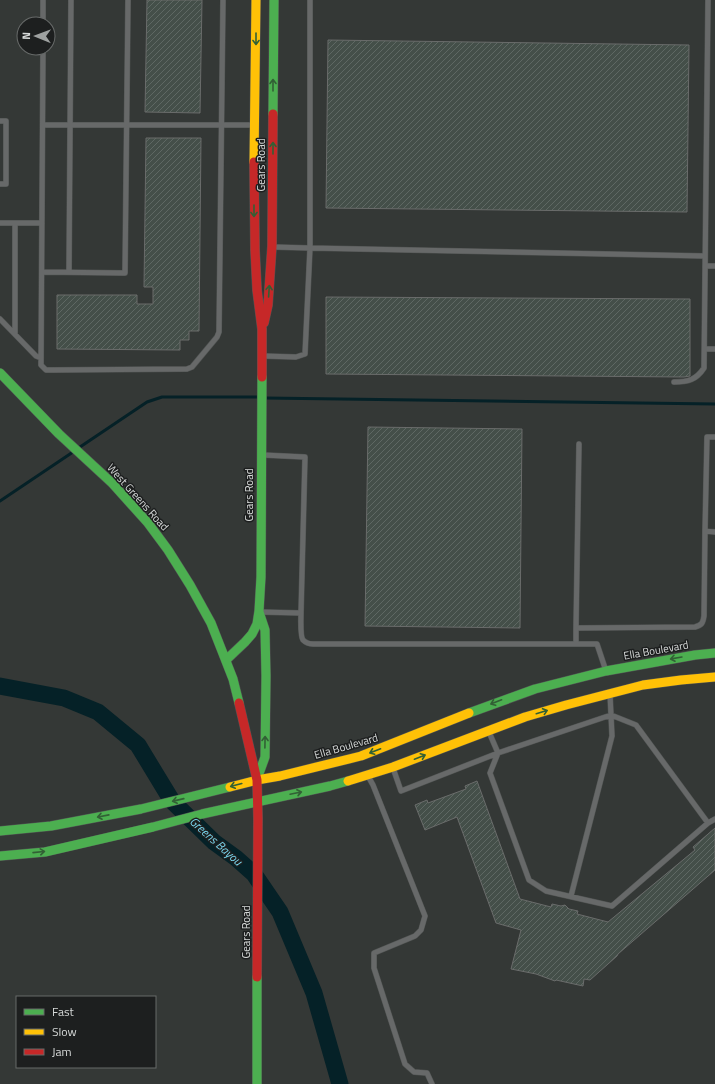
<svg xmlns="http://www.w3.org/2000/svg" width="715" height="1084" viewBox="0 0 715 1084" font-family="'Titillium Web',sans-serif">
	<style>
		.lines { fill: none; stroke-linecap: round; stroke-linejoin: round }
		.stream { stroke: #052127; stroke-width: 3 }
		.river { stroke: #052127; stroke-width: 17 }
		.building { fill: url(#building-hatch); stroke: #6a6c6b }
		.lane-casing { stroke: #515453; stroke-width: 6 }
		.fast-casing { stroke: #515453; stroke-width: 10 }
		.slow-casing { stroke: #515453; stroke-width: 10 }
		.jam-casing { stroke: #515453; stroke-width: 10 }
		.lane { stroke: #676969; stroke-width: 5 }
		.fast { stroke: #4caf50; stroke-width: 9 }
		.slow { stroke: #ffc107; stroke-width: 9 }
		.jam { stroke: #c62828; stroke-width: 9 }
		.oneway { stroke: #326035 }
		.labels { text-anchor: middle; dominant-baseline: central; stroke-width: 3; stroke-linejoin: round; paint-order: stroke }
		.street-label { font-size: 11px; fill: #d7dad9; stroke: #1d1f1f }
		.water-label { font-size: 12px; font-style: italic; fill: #79d7ef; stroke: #1d1f1f }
	</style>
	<defs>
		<pattern id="building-hatch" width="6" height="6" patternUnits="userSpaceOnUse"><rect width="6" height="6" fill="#444f49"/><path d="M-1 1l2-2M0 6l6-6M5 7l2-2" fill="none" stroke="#5e6863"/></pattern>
	</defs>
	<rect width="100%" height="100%" fill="#343836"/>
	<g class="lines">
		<path class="stream" d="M265 398 715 404
			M80 447 147 402 162 397H257
			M0 501 73 452"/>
		<path class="river" d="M0 686 64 698 98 712 138 745 172 801 214 842 236 858 254 874 280 912 314 993 340 1084"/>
	</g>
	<path class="building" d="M147 0H202L200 113 145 112Z
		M328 40 689 45 687 212 326 208Z
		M146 138H201L199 331H189V340H180V350L57 349V295H137V304H153V287H144Z
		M326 297 690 299V376L684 377 326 374Z
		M368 427 522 429 520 628 365 626Z
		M477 781 520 899 551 907 552 904 561 906 565 905 569 909 578 911 577 914 608 922 695 850 693 847 715 828V870L618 954 617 956 590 980 584 979 583 986 556 980 555 981 536 974 511 969 521 930 496 923 457 817 425 830 415 805 427 800 428 803 466 789 465 786Z"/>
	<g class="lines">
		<defs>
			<path id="lane" d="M43 24V0
				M43 48 41 365 46 370H52L187 369 192 367 217 337 219 332 223 0
				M0 121H6V184H0
				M43 125H254
				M0 223H42
				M273 247 310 248 705 256
				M705 266H715
				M42 272 125 273 128 0
				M69 272 71 0
				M0 319 36 356 41 358
				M15 334V223
				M705 349H715
				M263 356 296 357 305 354 310 248V0
				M674 382C688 382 696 380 704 368L708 0
				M263 455 305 457 301 613
				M705 531 707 437H715
				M260 612 301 613C301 619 300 636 303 640 306 643 310 644 313 644H597L606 671
				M576 628 579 444
				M576 644V628L695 627C702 625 703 623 704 616L705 531 715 532
				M489 732 498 753 490 773 529 880 546 891 612 906 708 823 715 819
				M393 768 401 791 498 753 611 715 636 725 708 823
				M368 776 373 785 425 916 421 930 415 936 374 953V968L405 1064 414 1072 427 1073 432 1084
				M571 896 612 736 610 694"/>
			<path id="fast" d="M273 114 274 0
				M0 373 59 434 112 483 148 523 168 550 190 585 211 623 233 679 239 703
				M226 660 245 642 252 634 257 624 259 611 261 577 262 377
				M469 713 535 689 606 671 695 655 715 653
				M257 779 265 757 266 676 265 630 259 612
				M0 831 51 826 141 809 230 787
				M0 856 45 852 153 827 202 814 330 786 348 781
				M257 1084V977"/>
			<path id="slow" d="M254 162 256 0
				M348 781 393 767 525 717 566 705 643 685 681 680 715 677
				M230 787 257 780 280 776 361 756 469 713"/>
			<path id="jam" d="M254 162 255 250 257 290 262 329V377
				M264 323 268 305 272 246 273 114
				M239 703 257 780 258 819 257 977"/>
		</defs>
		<use href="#lane" class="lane-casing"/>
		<use href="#fast" class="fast-casing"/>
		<use href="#slow" class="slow-casing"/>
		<use href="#jam" class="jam-casing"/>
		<use href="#lane" class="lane"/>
		<use href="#fast" class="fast"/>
		<use href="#slow" class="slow"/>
		<use href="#jam" class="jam"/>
	</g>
	<defs><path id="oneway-shaft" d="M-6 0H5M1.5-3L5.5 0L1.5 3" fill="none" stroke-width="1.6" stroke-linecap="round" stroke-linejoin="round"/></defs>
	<g class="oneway">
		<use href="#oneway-shaft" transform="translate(256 39) rotate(90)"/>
		<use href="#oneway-shaft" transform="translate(273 85) rotate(-90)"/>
		<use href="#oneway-shaft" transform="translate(273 148) rotate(-90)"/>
		<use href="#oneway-shaft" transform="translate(254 211) rotate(90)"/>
		<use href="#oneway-shaft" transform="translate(269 291) rotate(-86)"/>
		<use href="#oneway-shaft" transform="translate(676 658) rotate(170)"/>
		<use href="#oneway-shaft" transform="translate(496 702) rotate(159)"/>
		<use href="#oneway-shaft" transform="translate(542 712) rotate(-17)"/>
		<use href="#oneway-shaft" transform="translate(265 742) rotate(-89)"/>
		<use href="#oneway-shaft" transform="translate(375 751) rotate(159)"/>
		<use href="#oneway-shaft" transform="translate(420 757) rotate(-21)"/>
		<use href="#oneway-shaft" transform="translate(236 785) rotate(165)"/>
		<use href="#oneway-shaft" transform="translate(296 793) rotate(-12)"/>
		<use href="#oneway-shaft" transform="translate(178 800) rotate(167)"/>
		<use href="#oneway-shaft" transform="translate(103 816) rotate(169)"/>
		<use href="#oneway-shaft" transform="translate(39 852) rotate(-6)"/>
	</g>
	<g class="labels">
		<g class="street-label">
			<text transform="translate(261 165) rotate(-90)">Gears Road</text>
			<text transform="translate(249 495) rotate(-90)">Gears Road</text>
			<text transform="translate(138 497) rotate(48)">West Greens Road</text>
			<text transform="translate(656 650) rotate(-10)">Ella Boulevard</text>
			<text transform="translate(346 746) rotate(-16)">Ella Boulevard</text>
			<text transform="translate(246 932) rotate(-90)">Gears Road</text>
		</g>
		<g class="water-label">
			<text transform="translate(216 841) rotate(42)">Greens Bayou</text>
		</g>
	</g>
	<rect x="16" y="996" width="140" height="72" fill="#1d1f1f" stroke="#676a69"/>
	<rect x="24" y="1009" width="20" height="6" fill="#4caf50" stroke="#676a69"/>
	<text x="52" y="1016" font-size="12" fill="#d7dad9">Fast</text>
	<rect x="24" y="1029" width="20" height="6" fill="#ffc107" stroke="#676a69"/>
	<text x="52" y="1036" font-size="12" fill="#d7dad9">Slow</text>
	<rect x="24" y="1049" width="20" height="6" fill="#c62828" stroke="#676a69"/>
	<text x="52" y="1056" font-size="12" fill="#d7dad9">Jam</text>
	<g transform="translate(36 36) rotate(271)"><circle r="19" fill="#1d1f1f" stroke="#676a69"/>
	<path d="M0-3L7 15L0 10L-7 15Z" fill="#9ea1a0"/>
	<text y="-6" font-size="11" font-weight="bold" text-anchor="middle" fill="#d7dad9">N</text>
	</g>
</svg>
